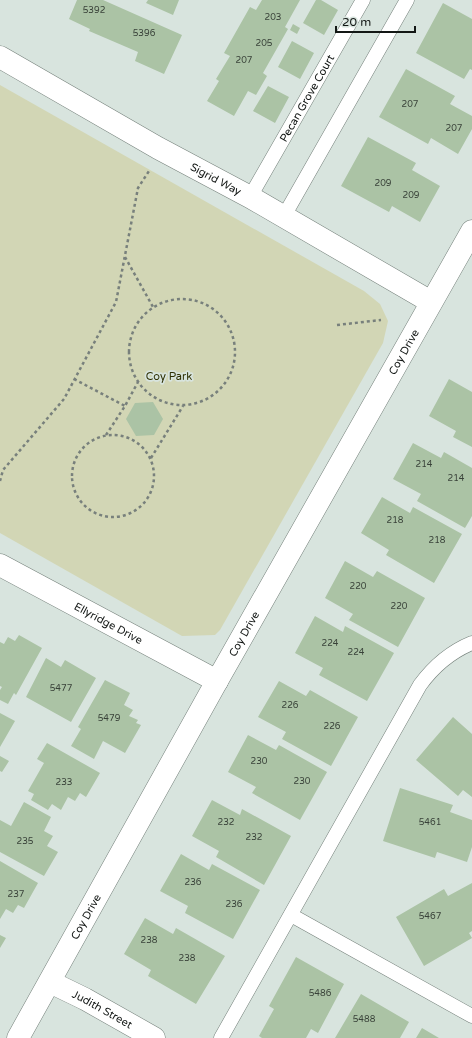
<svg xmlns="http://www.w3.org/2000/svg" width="472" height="1038" viewBox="0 0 472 1038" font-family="'Varela Round',sans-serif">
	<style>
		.green { fill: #d2d6b5 }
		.building { fill: #abc3a5 }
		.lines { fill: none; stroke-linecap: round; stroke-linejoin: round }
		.service-casing { stroke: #75807b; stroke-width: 15 }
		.minor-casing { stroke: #75807b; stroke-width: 23 }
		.path { stroke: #78807c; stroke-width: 2.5; stroke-dasharray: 3 3; stroke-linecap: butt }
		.service { stroke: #fff; stroke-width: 14 }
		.minor { stroke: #fff; stroke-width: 22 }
		.labels { text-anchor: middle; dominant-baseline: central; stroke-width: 3.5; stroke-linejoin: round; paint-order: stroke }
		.number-label { font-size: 9px; fill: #394239 }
		.street-label { font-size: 11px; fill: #131715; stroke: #d8e4de }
		.park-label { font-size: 11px; fill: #2e3003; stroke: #d8e4de }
	</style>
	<rect width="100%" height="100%" fill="#d8e4de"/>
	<path class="green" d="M0 85 364 291 380 304 388 321 383 343 220 630 215 635 182 636 0 533Z"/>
	<path class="building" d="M77 0H103L182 35 164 74 135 61 138 52 89 31 90 29 69 19Z
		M148 0H179L173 15 146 3Z
		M262 0H300L285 27 288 29 263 73 267 76 256 95 248 91 234 116 207 101 219 81 216 79 230 56 224 53 250 7 256 10Z
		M316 0H321L338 10 324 35 303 23Z
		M443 3 472 19V70L470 69 464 79 416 53Z
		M293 24 300 28 297 34 290 30Z
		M292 41 314 53 300 79 278 67Z
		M406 69 455 96 450 104 472 116V129L458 154 431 138 428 144 379 117Z
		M268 86 289 97 275 123 253 111Z
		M368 137 416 163 412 170 440 186 420 222 392 206 389 212 341 186Z
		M449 379 472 392V447L453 437 456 431 429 416Z
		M153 402 163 419 154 435 136 436 126 419 135 403Z
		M413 443 441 458 444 452 472 468V516L465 528 417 501 421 494 393 479Z
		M382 497 410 513 413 507 462 534 434 583 386 555 389 550 361 533Z
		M345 561 373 577 377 571 425 598 398 647 349 620 353 614 325 598Z
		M315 616 343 632 345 626 394 653 367 701 319 675 323 668 295 653Z
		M19 635 42 648 16 695 14 693 8 704 0 700V690L2 687 0 686V642L4 644 8 637 15 641Z
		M46 658 61 667 65 660 96 678 71 722 26 697Z
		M105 680 130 693 124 705 133 710 129 716 138 720 136 723 141 725 125 753 103 741 94 759 71 746 81 729 78 727Z
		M279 681 306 696 310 690 358 717 331 766 282 739 286 732 258 717Z
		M0 713 15 721 0 747Z
		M453 717 472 734V797L463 790 458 796 416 760Z
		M248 735 276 750 279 745 327 772 300 820 252 793 256 787 228 772Z
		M47 743 100 773 86 797 80 793 75 801 68 797 61 810 52 804 48 810 31 800 34 794 28 791 44 763 37 759Z
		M0 756 9 761 2 772 0 771Z
		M400 788 453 805 450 812 472 820V847L467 862 437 852 435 858 383 841Z
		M212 800 240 815 242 809 291 836 264 885 216 857 219 851 192 836Z
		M24 802 51 817 44 831 53 836 47 846 58 852 44 876 0 852V820L11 826Z
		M181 854 209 870 212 864 260 890 233 939 185 913 188 906 160 891Z
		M0 861 38 883 24 908 18 905 13 913 6 909 0 919Z
		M472 883V931L469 933 472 938 424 966 396 917 444 889 448 896Z
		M145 918 173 934 176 928 225 956 196 1004 148 976 151 970 124 954Z
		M0 935 6 938 0 948Z
		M296 957 344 984 318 1033 311 1029 306 1038H262L259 1036 274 1009 269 1006Z
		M361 994 409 1022 400 1038H335Z
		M422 1028 439 1038H416Z"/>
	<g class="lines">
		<defs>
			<g id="service">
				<path id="s1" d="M250 197 363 0"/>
				<path d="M284 216 407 0"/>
				<path d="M291 915 472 1016"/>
				<path d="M221 1038 420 685C434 666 450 652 472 643"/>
			</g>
			<g id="minor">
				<path id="s2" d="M0 57 158 148 250 197 431 302"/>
				<path id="s3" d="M0 565 217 681"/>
				<path id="s4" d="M50 982 85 999 154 1038"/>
				<path id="s5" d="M18 1038 217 681 472 231"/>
			</g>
		</defs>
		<use href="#service" class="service-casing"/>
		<use href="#minor" class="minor-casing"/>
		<path class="path" d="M125 257 153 307
			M129 352a53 53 0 1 1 106 0a53 53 0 1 1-106 0Z
			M337 325 381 320
			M74 379 125 406
			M106 435 125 406 138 382
			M72 476a41 41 0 1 1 82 0a41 41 0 1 1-82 0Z
			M151 458 183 406
			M0 481 3 470 64 399 116 302 138 188 149 171"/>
		<use href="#service" class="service"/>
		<use href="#minor" class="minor"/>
	</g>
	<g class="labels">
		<g class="number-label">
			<text x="94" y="10">5392</text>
			<text x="273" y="17">203</text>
			<text x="144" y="33">5396</text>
			<text x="264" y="43">205</text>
			<text x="244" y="60">207</text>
			<text x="410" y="104">207</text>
			<text x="454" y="128">207</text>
			<text x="383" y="183">209</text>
			<text x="411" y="195">209</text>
			<text x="424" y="464">214</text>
			<text x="456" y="478">214</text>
			<text x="395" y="520">218</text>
			<text x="437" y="540">218</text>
			<text x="358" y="586">220</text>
			<text x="399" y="606">220</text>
			<text x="330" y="643">224</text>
			<text x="356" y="652">224</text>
			<text x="61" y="688">5477</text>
			<text x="290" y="705">226</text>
			<text x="109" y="718">5479</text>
			<text x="332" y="726">226</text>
			<text x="259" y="761">230</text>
			<text x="302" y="781">230</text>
			<text x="64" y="782">233</text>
			<text x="226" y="822">232</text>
			<text x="430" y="822">5461</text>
			<text x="254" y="837">232</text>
			<text x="25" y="841">235</text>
			<text x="193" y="882">236</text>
			<text x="16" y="894">237</text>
			<text x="234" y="904">236</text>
			<text x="430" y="916">5467</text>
			<text x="149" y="940">238</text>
			<text x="187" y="958">238</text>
			<text x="320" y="993">5486</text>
			<text x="364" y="1019">5488</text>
		</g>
		<g class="street-label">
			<text stroke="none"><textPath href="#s1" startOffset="114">Pecan Grove Court</textPath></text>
			<text stroke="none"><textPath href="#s2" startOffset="248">Sigrid Way</textPath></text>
			<text stroke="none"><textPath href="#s5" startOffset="787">Coy Drive</textPath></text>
			<text stroke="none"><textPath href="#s3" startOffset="123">Ellyridge Drive</textPath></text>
			<text stroke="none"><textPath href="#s5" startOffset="463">Coy Drive</textPath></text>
			<text stroke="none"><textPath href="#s5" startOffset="139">Coy Drive</textPath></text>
			<text stroke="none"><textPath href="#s4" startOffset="59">Judith Street</textPath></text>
		</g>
		<g class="park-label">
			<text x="169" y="376">Coy Park</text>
		</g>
	</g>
	<path d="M336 26v6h79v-6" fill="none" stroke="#131715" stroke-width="2"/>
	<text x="342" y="26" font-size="12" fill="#131715" stroke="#d8e4de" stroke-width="3" paint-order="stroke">20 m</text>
</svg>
